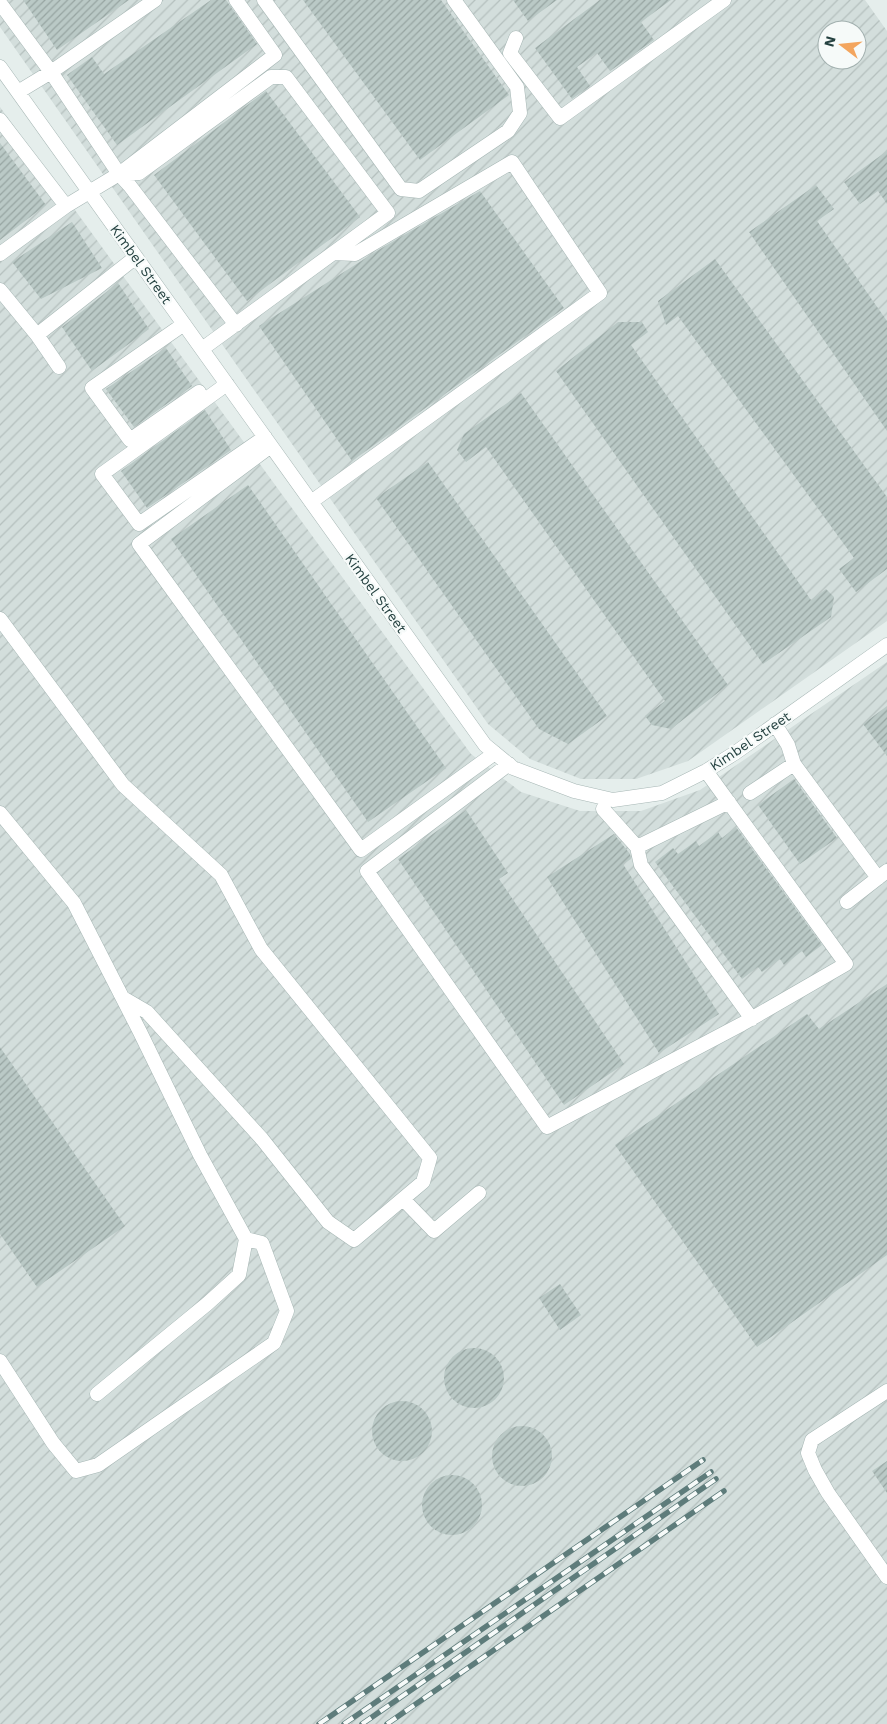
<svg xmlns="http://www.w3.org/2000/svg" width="887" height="1724" viewBox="0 0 887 1724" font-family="'Work Sans',sans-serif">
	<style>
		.industrial { fill: url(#industrial-furrows); fill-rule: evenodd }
		.building { fill: url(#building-hatch) }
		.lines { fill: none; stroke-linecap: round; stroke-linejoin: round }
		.minor-casing { stroke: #a7b7b5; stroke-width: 15 }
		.minor { stroke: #fff; stroke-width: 14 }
		.rail-casing { stroke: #5e7c7b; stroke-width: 5.5 }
		.rail { stroke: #f6faf9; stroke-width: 4; stroke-dasharray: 11; stroke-linecap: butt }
		.labels { text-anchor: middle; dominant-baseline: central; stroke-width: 4.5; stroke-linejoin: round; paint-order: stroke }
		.street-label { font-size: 14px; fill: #244140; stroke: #f6faf9 }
	</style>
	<defs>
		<pattern id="industrial-furrows" width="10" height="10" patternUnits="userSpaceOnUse" patternTransform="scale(1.25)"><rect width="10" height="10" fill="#d3dedc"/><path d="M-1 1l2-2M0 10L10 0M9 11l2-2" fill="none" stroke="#b5c0be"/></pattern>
		<pattern id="building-hatch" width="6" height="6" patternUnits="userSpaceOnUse" patternTransform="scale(1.25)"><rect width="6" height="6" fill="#bac9c6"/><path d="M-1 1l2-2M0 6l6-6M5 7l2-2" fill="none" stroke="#97a5a2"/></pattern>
	</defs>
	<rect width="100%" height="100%" fill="#e5eeec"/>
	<path class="industrial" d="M0 0H865L887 31V621L688 761 636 779H581L530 759 488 724 0 27ZM827 30H857V60H827Z
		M0 107 471 754 521 792 580 811H641L700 790 887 662V1724H0Z"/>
	<path class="building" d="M23 0H129L57 50Z
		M211 0H226L257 44 117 145 67 75 92 57 104 74Z
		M303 0H441L509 95 420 160Z
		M513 0H557L528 21Z
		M600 0H671L641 22 654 40 610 71 597 53 577 67 590 86 572 99 535 48Z
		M266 91 360 217 247 301 154 175Z
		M0 143 46 205 0 240Z
		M887 151V204L878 191 860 204 844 182Z
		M816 185 834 209 817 221 887 321V431L749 232Z
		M480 191 564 308 352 461 259 326 380 249Z
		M72 222 102 268 41 299 12 262Z
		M715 259 887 497V569L856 592 839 569 854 558 678 316 666 325 658 301Z
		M118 283 149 329 92 371 62 327Z
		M618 322H642L648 332 631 345 811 600 826 589 834 597 831 617 763 664 556 371Z
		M166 348 192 386 134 427 106 389Z
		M521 393 728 685 671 729 652 725 645 716 665 701 486 447 466 462 457 450 464 434Z
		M205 410 231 450 147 508 121 471Z
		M428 462 607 716 568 744 539 729 376 498Z
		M248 485 446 768 368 822 171 539Z
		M887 706V756L863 724Z
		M794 779 837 838 800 864 758 805Z
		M466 810 508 873 499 879 624 1064 564 1105 398 859Z
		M736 827 822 945 806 957 802 951 784 965 780 959 762 972 758 967 742 979 655 862 673 848 678 854 696 841 699 846 718 832 722 838Z
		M614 834 630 854 631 859 623 864 719 1014 659 1053 547 877Z
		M887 984V1255L757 1347 615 1145 807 1014 819 1029Z
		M0 1047 125 1226 37 1287 0 1234Z
		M560 1284 581 1315 560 1330 539 1298Z
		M444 1378a30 30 0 1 1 60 0a30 30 0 1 1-60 0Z
		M372 1431a30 30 0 1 1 60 0a30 30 0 1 1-60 0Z
		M492 1456a30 30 0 1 1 60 0a30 30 0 1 1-60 0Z
		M887 1461V1493L872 1471Z
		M422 1505a30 30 0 1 1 60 0a30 30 0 1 1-60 0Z"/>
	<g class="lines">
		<defs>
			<path id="minor" d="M264 0 401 189 419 191 508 131 520 113 517 87 454 0
				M0 3 51 72 119 174 130 186 236 325
				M516 38 510 53 560 118 724 0
				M0 67 485 745 513 768 574 791 613 800 662 793 706 771 735 753 887 645
				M18 92 51 72 155 0
				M0 120 66 206
				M119 174 139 173 271 77H286L388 213 202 349
				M0 254 66 206 119 174 275 55 236 0
				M0 290 37 335 136 257
				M184 324 92 388 130 440 199 392
				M37 335 59 367
				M227 384 102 474 139 524 265 437
				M271 446 139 544 361 850 495 753
				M311 502 600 293 512 162 355 254 334 253
				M0 619 123 785 221 875 261 949 430 1158 423 1182 354 1240 328 1222 262 1139 147 1012 123 998
				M775 724 788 745 794 764 878 878
				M509 764 367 871 547 1127 742 1024 846 964 706 771
				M750 793 794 764
				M729 802 637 847 641 865 752 1019
				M603 809 637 847
				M0 813 74 903 140 1032 200 1155 246 1239 239 1275 207 1304 97 1394
				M847 902 887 871
				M403 1199 434 1231 479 1193
				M0 1361 53 1443 76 1471 98 1465 274 1343 287 1311 262 1243 246 1239
				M887 1391 812 1440 808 1453 815 1470 828 1493 887 1577"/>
		</defs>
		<use href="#minor" class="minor-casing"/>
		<use href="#minor" class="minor"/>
		<defs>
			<path id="rail" d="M319 1724 703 1460
				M344 1724 711 1472
				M362 1724 716 1479
				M387 1724 724 1491"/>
		</defs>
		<use href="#rail" class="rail-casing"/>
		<use href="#rail" class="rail"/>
	</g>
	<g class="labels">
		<g class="street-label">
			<text transform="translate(141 264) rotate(54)">Kimbel Street</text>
			<text transform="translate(376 593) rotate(54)">Kimbel Street</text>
			<text transform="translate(750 741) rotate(-34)">Kimbel Street</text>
		</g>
	</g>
	<g transform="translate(842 45) rotate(286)"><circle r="24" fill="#f6faf9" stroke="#a2b0af"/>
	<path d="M0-4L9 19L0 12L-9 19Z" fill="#f3a55e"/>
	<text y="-8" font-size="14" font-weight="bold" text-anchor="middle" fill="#244140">N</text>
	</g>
</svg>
